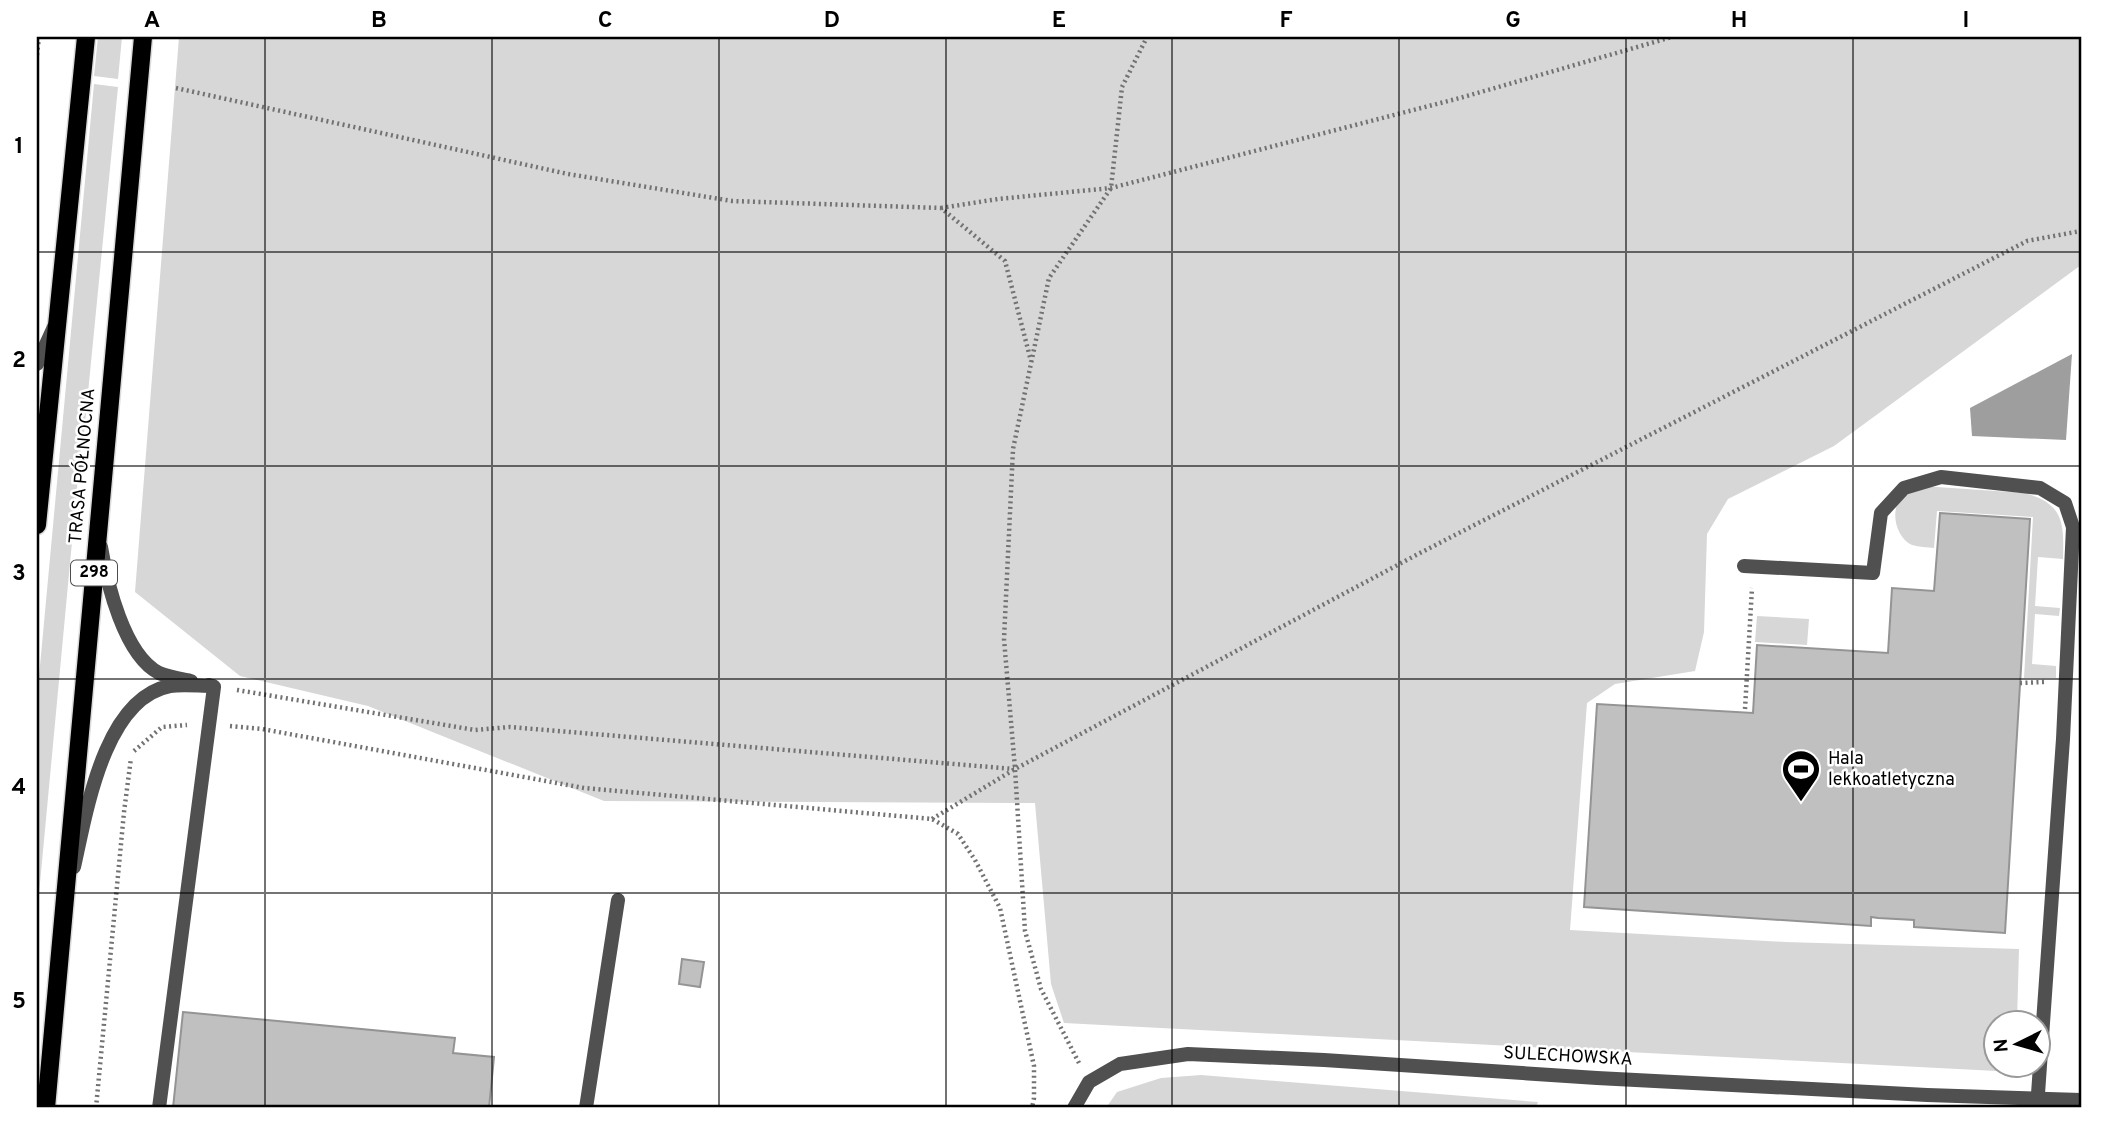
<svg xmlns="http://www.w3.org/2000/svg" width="2118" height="1145" viewBox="0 0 2118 1145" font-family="Overpass,sans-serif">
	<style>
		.green { fill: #d7d7d7 }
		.water { fill: #9e9e9e }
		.building { fill: #c0c0c0; stroke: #949494; stroke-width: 2 }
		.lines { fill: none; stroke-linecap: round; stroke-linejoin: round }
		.primary-casing { stroke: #dbdbdb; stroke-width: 21 }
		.path { stroke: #727272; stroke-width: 4.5; stroke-dasharray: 2 3.5; stroke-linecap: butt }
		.service { stroke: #505050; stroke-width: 14 }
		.minor { stroke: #505050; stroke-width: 14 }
		.primary { stroke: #000; stroke-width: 18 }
		.grid { fill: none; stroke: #000; stroke-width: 2; stroke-opacity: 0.55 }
		.labels { text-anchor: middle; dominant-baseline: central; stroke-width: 5; stroke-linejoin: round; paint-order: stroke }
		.shield { fill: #fff; stroke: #4c4c4c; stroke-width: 2 }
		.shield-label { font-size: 16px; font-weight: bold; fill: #000 }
		.street-label { font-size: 18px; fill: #000; stroke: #fff }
		.poi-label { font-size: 18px; fill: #000; stroke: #fff; text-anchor: start }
		.neatline { fill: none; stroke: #000; stroke-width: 2.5 }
		.grid-label { font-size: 23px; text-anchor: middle; font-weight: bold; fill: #000 }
	</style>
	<rect width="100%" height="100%" fill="#fff"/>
	<path class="green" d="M98 37H122L118 79 94 76Z
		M179 37H2081V265L1834 446 1728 499 1707 534 1704 632 1695 671 1615 684 1587 703 1570 930 1785 942 2019 949 2017 1022 1996 1023V1064L2016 1065V1072L1064 1023 1051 984 1035 803 604 801 368 706 240 676 135 592Z
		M94 84 118 87 83 444 81 446 37 915V698Z
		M1922 486 2025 493C2064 504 2064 523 2063 559L2038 557 2035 606 2060 608 2059 616 2035 614 2032 664 2056 666V678H2024L2033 517 1937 511 1934 548C1927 547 1919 547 1912 545 1896 538 1889 510 1902 497 1907 493 1916 490 1922 486Z
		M1757 616 1809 619 1807 645 1755 642Z
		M1201 1075 1538 1102 1536 1108H1106L1117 1092 1161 1078Z"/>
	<path class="water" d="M2072 354 2066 440 1972 436 1970 408Z"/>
	<path class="building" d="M1940 513 2030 519 2005 933 1914 927V920L1878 918 1871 917V926L1584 907 1597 704 1753 713 1757 645 1888 653 1892 588 1934 591Z
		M682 959 704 962 700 987 679 984Z
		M183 1012 455 1038 453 1053 494 1057 489 1108H173Z"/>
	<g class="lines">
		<defs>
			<path id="primary" d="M37 525 86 37
				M46 1108 143 37"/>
		</defs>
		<use href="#primary" class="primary-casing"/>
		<path class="path" d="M37 55 39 37
			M176 88 568 174 732 201 941 208 1005 261 1031 361
			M941 208 998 199 1111 188 1460 98 1672 37
			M2020 683 2044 682
			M237 690 475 730 510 727 1014 769
			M1745 709 1752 588
			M230 726 262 729 584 788 932 819 958 834 975 860 1000 908 1034 1066V1098L1032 1108
			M134 751 162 727 187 725
			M932 819 1015 769 1420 553 2027 241 2081 231
			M1079 1063 1041 989 1025 931 1015 769 1004 639 1013 449 1049 278 1111 188 1122 87 1147 37
			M96 1108 124 812 131 758"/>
		<path class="service" d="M1744 566 1873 573 1881 513 1904 488 1941 477 2040 488 2065 503 2073 527 2063 739 2037 1108
			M159 1108 214 687 209 685
			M586 1108 618 900"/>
		<path class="minor" d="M37 364 54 327
			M101 547C107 583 124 655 159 673 168 677 181 679 191 681
			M74 867C86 814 104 698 170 686 183 684 199 686 213 686
			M1074 1108 1089 1082 1120 1064 1188 1054 1324 1060 1597 1078 1927 1095 2081 1100"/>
		<use href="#primary" class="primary"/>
	</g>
	<path class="grid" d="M265 37V1108M492 37V1108M719 37V1108M946 37V1108M1172 37V1108M1399 37V1108M1626 37V1108M1853 37V1108M37 252H2081M37 466H2081M37 679H2081M37 893H2081"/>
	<defs>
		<symbol id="stadium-pin" viewBox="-11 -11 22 30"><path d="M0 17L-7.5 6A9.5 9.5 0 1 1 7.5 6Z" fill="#000" stroke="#fff"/><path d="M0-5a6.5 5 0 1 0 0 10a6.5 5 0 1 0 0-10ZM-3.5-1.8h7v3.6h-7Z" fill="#fff"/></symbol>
	</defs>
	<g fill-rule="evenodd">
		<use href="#stadium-pin" x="1779" y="747" width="44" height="60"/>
	</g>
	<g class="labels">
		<rect class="shield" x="71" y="560.5" width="46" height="25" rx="5"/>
		<g class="shield-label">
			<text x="94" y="573">298</text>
		</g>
		<g class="street-label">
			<text transform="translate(83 466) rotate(-85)">TRASA PÓŁNOCNA</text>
			<text transform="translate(1568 1057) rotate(3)">SULECHOWSKA</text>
		</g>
		<g class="poi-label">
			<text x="1828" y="759">Hala<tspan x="1828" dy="21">lekkoatletyczna</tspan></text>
		</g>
	</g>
	<rect width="2118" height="1145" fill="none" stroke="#ffffff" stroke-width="77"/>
	<g transform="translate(2017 1044) rotate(265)"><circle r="33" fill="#ffffff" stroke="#999999" stroke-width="2"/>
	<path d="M0-5L12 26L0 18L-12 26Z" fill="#000000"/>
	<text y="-10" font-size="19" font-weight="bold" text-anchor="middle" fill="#000000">N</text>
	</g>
	<rect x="38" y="38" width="2042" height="1068" class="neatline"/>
	<g class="grid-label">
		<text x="152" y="27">A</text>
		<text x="379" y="27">B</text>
		<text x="605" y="27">C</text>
		<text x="832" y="27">D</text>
		<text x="1059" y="27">E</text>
		<text x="1286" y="27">F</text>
		<text x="1513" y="27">G</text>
		<text x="1739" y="27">H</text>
		<text x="1966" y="27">I</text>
		<text x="19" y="153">1</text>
		<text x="19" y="367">2</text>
		<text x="19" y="580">3</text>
		<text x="19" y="794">4</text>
		<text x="19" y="1008">5</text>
	</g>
</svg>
